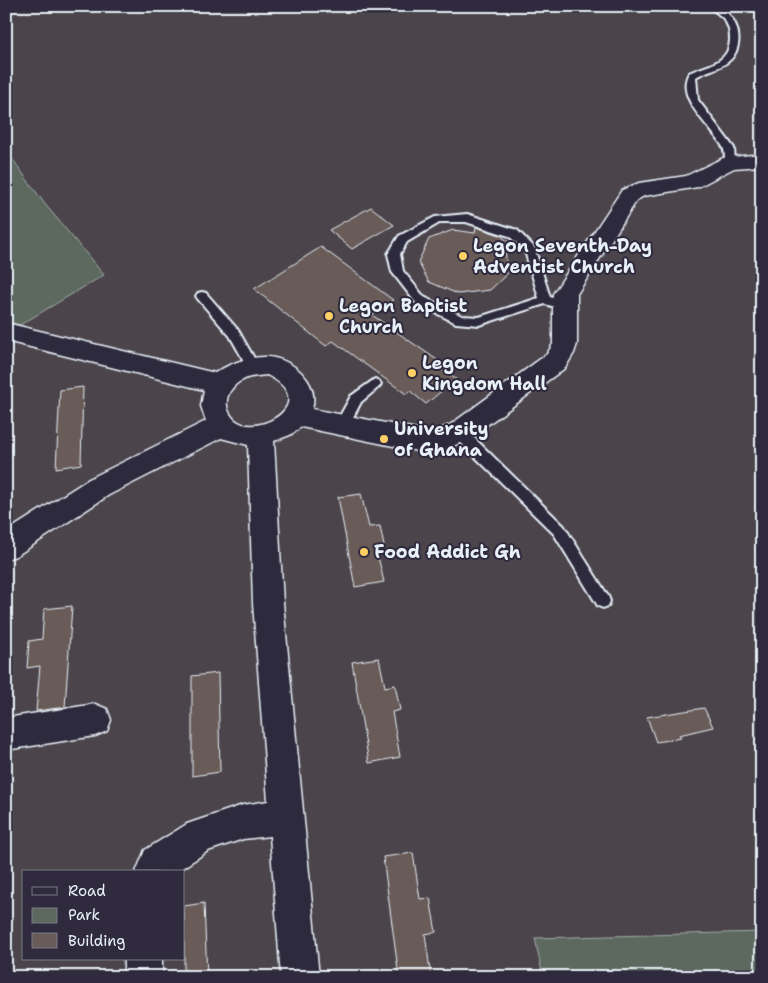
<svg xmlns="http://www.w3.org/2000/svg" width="768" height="983" viewBox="0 0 768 983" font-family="'Shantell Sans',sans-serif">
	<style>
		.built { fill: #4c444b; fill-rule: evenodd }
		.green { fill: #5d695e; stroke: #a2adab }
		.building { fill: #695c58; stroke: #e8f1f8 }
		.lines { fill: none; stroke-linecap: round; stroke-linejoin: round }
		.lane-casing { stroke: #e8f1f8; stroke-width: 4 }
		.street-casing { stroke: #e8f1f8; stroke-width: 3 }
		.lane { fill: #2f2a3d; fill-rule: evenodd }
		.street { fill: #2f2a3d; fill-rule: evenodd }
		.poi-dot { fill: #ffd166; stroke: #2f2a3d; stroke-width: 2 }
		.labels { text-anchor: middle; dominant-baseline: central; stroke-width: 4; stroke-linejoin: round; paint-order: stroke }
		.poi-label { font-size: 18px; font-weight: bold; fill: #e8f1f8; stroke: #2f2a3d; text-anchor: start }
	</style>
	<rect width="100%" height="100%" fill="#403945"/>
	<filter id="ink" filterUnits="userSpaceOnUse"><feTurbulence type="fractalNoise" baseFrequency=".02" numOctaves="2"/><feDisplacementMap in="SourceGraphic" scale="10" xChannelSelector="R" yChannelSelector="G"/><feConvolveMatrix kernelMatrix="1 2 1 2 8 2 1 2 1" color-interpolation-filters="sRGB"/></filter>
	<g filter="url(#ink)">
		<path class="built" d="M6 6H762V977H6ZM24 872H184V959H24Z"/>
		<path class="green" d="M6 150 44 203 104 275 20 325 6 321Z
			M762 932V977H543L535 938Z"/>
		<path class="building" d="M371 207 394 225 352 249 329 230Z
			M476 227 500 235 514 246 505 251 508 273 490 290 458 294 429 282 418 262 429 239 453 230 475 233Z
			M321 247 393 300 372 315 443 364 439 368 456 379 426 404 410 391 406 394 333 341 326 346 254 289Z
			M83 387 81 464 56 468 60 390Z
			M361 494 369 527 380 526 384 546 376 548 384 582 355 587 338 497Z
			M72 606 65 707 36 711 40 666 27 668 29 641 42 639 44 609Z
			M379 658 385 687 395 685 400 710 392 712 400 757 369 763 352 662Z
			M218 673 220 772 192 776V676Z
			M704 708 713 727 679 735 681 738 656 742 647 717Z
			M413 853 420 899 430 898 436 932 425 934 431 977H399L383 857Z
			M204 903 207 977H184V906Z"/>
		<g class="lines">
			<defs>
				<path id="lane" d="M709 6C734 6 748 40 731 59 722 69 706 70 696 77L698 100 734 148 735 162 730 165 725 162C725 157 725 151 723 147 712 127 674 98 689 73 699 68 712 66 721 59 733 50 732 30 724 19 719 14 714 11 709 6Z
					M467 214 517 230 534 247 550 297 569 303 571 306 569 309 565 310 545 304 479 325 456 323 416 303 392 272 388 254 399 236 435 217ZM441 222H466L509 236 525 251 539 298 479 317 462 316 424 297 403 271 400 254 407 242Z
					M202 292 206 293 238 330 259 367 257 370H249L230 336 198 299 196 296 198 293Z
					M375 379 379 381 381 384 379 387 361 402 347 429 342 430 337 429 335 425 351 396Z
					M459 427 464 428 564 526 608 596 610 601 608 606 603 608 598 606 554 534 454 436 452 432 454 428Z"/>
				<path id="street" d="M762 154V166L734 168 698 187 644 196 637 200 577 294V344L574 353 565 368 468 439 445 450 427 453 301 427 290 435 274 441 283 603 319 977H281L270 836 243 839 208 851 176 872H136L145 850 187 824 243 805 268 801 253 603 248 445 221 438 109 495 16 556 6 559V532L89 479 206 421 201 406 204 390 6 341V323L215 373C229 364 249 356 267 357 292 358 320 382 312 409L427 431 440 429 450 425 547 354 553 344V294L622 190 639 183 686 176 723 158ZM267 375C322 402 257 439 235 420 219 405 228 385 247 378 253 376 260 376 267 375Z
					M95 704 107 709 111 720 107 731 95 736 6 750V718Z
					M124 959H162V977H124Z"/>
			</defs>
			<use href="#lane" class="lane-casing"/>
			<use href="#street" class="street-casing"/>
			<use href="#lane" class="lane"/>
			<use href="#street" class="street"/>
		</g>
	</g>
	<g class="poi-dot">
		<circle cx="463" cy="256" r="5"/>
		<circle cx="329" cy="316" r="5"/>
		<circle cx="412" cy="373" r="5"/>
		<circle cx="384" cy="439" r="5"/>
		<circle cx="364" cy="552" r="5"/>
	</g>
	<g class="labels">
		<g class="poi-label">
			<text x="473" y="246">Legon Seventh-Day<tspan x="473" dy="21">Adventist Church</tspan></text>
			<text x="339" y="306">Legon Baptist<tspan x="339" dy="21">Church</tspan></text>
			<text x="422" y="363">Legon<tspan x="422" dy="21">Kingdom Hall</tspan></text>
			<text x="394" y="429">University<tspan x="394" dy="21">of Ghana</tspan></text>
			<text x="374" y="552">Food Addict Gh</text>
		</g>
	</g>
	<rect width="768" height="983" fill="none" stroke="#2f2a3d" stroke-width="25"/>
	<rect x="12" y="12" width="743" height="958" fill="none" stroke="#e8f1f8" stroke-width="2" filter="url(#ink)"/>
	<rect x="22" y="870" width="162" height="90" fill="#2f2a3d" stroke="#797a88"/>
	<rect x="32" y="887" width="25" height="8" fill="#2f2a3d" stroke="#797a88"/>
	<text x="68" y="896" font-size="15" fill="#e8f1f8">Road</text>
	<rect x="32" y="908" width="25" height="15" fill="#5d695e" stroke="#797a88"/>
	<text x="68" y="920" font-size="15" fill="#e8f1f8">Park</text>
	<rect x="32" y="933" width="25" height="15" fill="#695c58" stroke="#797a88"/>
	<text x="68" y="946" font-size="15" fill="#e8f1f8">Building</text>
</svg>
